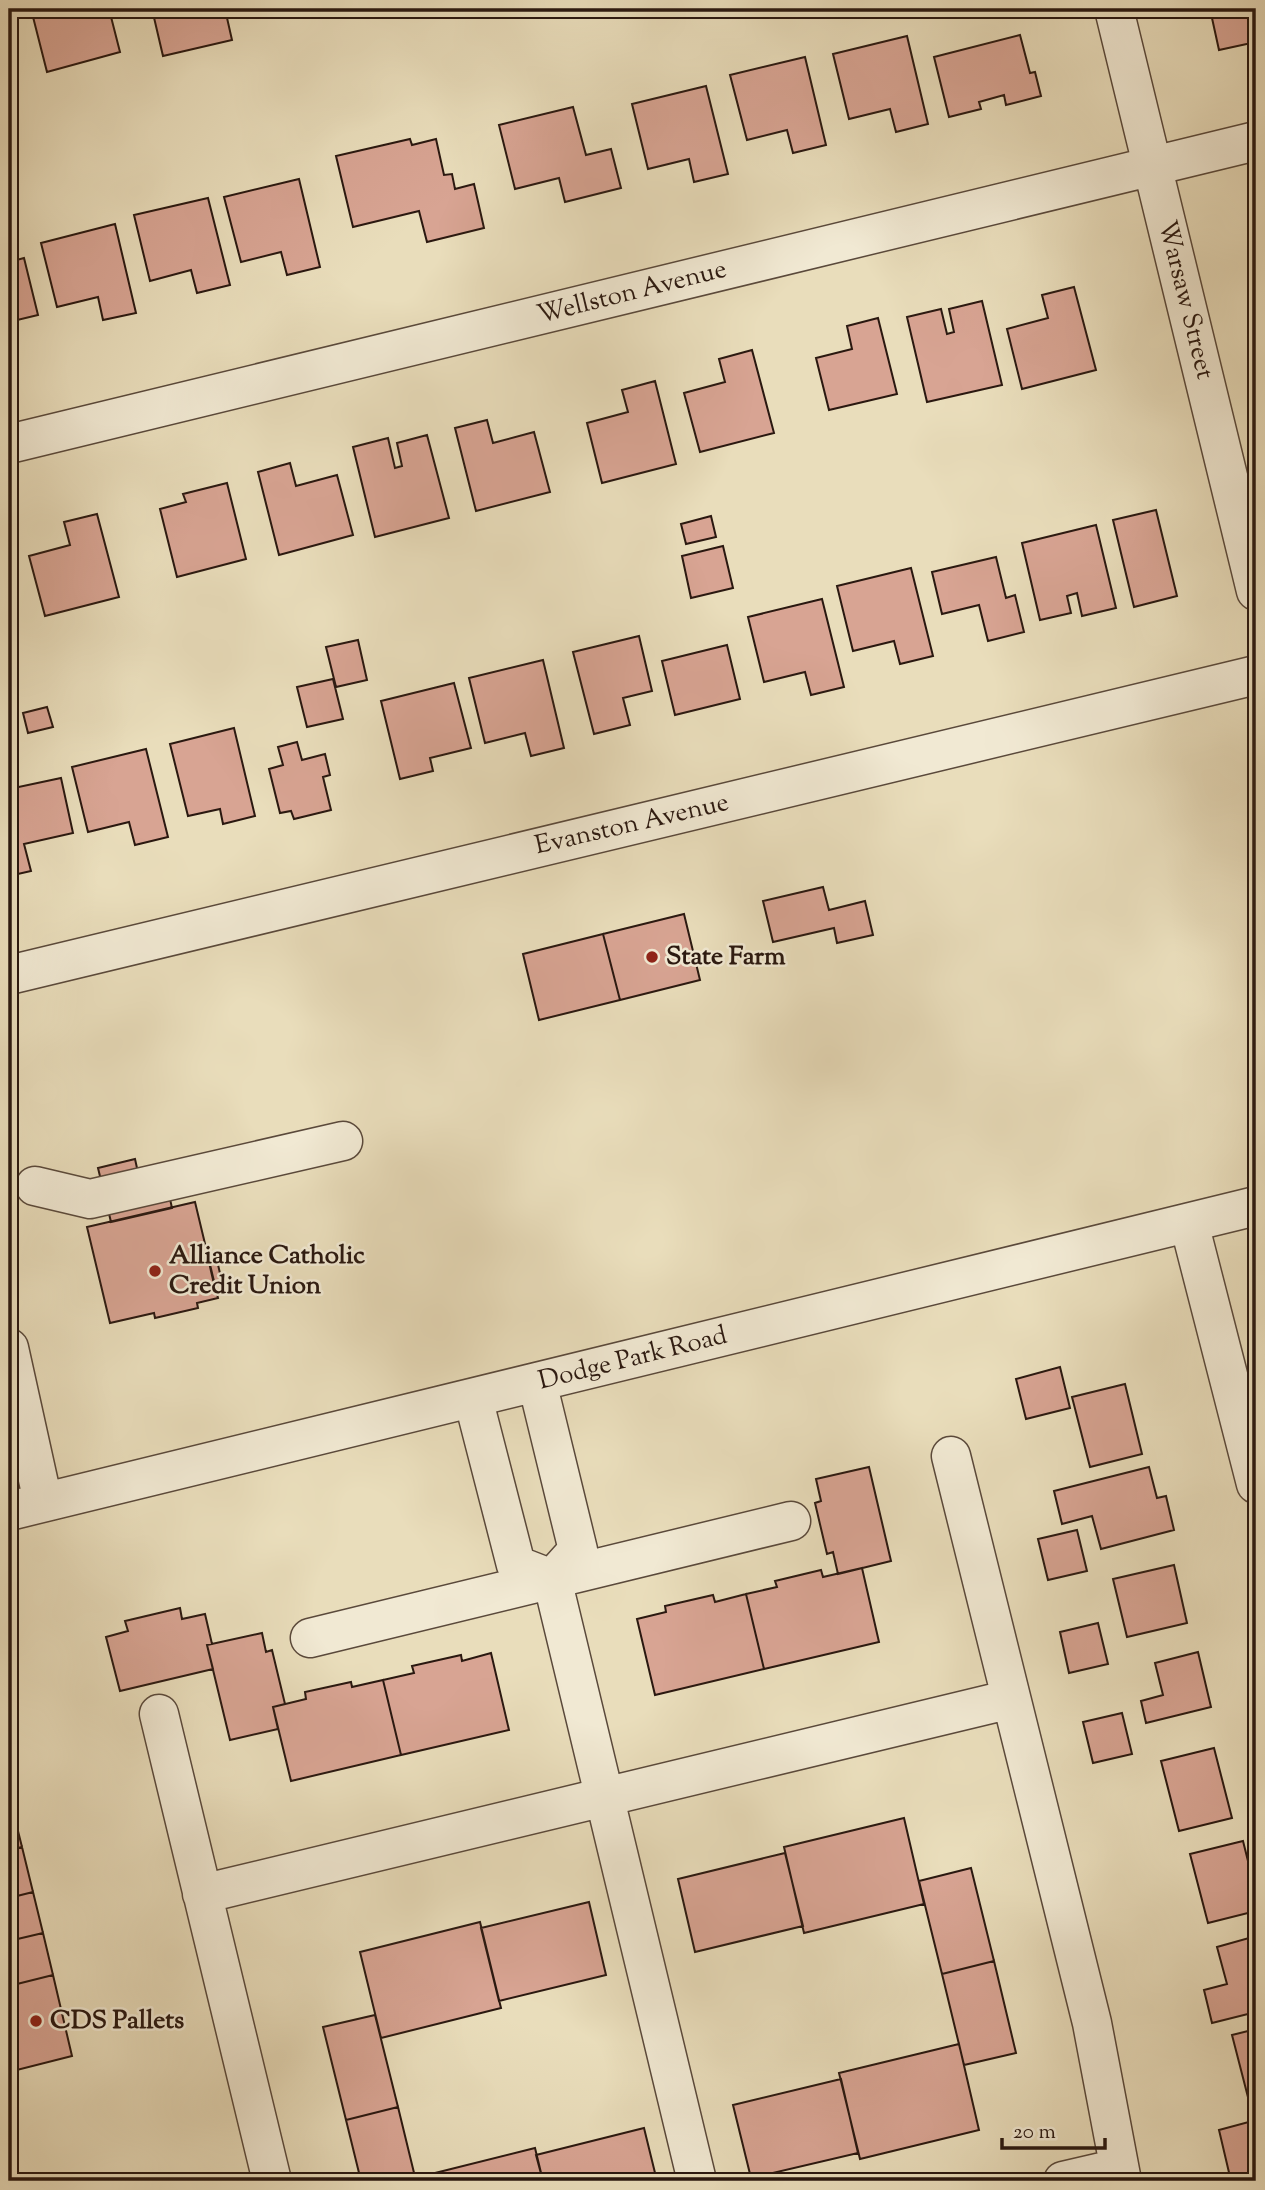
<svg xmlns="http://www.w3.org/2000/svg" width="1265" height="2190" viewBox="0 0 1265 2190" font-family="'Sorts Mill Goudy',serif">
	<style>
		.building { fill: #d8a493; stroke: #2a1810; stroke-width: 2 }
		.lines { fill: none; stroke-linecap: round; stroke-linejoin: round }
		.minor-casing { stroke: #5a493b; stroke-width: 41 }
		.minor { stroke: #f1e9d3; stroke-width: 38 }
		.poi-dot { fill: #8f2418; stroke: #f1e9d3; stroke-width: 2.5 }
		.labels { text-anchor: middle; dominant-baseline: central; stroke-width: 5; stroke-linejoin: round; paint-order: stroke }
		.street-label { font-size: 26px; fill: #2a1810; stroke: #f1e9d3 }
		.poi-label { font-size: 26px; font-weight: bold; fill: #2a1810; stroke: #f1e9d3; text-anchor: start }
	</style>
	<rect width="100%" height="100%" fill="#e9ddbb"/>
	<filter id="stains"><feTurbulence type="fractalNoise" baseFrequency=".00286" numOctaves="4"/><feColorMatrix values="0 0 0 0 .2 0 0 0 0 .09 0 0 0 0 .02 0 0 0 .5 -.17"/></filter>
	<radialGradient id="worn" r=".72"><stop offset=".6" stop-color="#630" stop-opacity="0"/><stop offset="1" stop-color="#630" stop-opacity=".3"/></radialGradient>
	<path class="building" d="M31 9H109L120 52 47 72Z
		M152 9H225L232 40 163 56Z
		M1210 9H1256V16L1251 17 1256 42 1219 50Z
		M1020 35 1030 73 1035 72 1041 96 1006 105 1004 95 979 102 981 109 949 117 934 57Z
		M907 36 928 124 896 132 890 109 849 119 833 54Z
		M805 57 826 145 793 153 787 130 747 140 730 75Z
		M706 86 728 174 694 182 689 159 648 169 632 104Z
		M573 107 586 155 611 149 621 188 565 202 559 178 515 189 499 125Z
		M410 139 412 145 436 139 444 175 452 174 455 189 474 184 484 228 427 242 419 211 353 227 336 156Z
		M299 179 320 267 287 275 281 252 241 262 224 197Z
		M208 198 230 285 197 293 191 270 150 281 134 215Z
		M115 224 136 313 103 320 98 297 57 307 41 243Z
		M24 258 38 315 9 322V262Z
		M1074 287 1096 370 1022 389 1007 329 1048 318 1042 295Z
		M982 301 1002 385 927 402 907 317 941 309 947 334 954 332 949 309Z
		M878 318 897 394 829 410 816 358 852 349 847 326Z
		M752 350 774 433 700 452 684 393 725 382 719 359Z
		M655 381 676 464 602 483 587 423 628 412 622 390Z
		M487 420 493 443 534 432 550 492 476 511 455 428Z
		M427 435 449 518 375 537 353 447 388 438 395 468 402 466 397 443Z
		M290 463 296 486 337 475 353 535 279 555 258 472Z
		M227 483 246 559 177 577 160 509 186 502 183 494Z
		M1156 510 1177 596 1134 607 1113 520Z
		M97 514 119 597 45 616 29 556 70 545 64 522Z
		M711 516 716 537 686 544 681 524Z
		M1096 525 1116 608 1082 616 1077 593 1067 596 1071 613 1040 620 1022 543Z
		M723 546 733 588 691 598 682 556Z
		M996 557 1006 598 1015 595 1024 632 988 641 979 605 942 614 932 572Z
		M911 568 933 656 900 664 894 641 853 651 837 586Z
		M9 586 16 614 9 616Z
		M822 599 844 687 811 695 805 672 764 682 748 617Z
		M639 636 652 691 623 698 630 725 594 734 573 652Z
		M358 640 367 680 336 687 326 647Z
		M727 645 740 699 675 715 662 661Z
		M543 660 564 748 531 756 525 733 485 743 469 678Z
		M333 679 343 719 307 727 297 687Z
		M454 683 471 748 430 758 433 771 400 779 381 701Z
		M47 707 53 727 28 733 23 713Z
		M234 728 255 816 223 824 220 809 188 816 170 744Z
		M297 742 302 760 325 754 330 775 323 777 331 810 294 819 291 811 280 813 269 769 283 765 278 747Z
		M146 749 168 837 135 845 129 822 88 832 72 767Z
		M61 778 73 833 24 844 31 871 9 876V789Z
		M823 887 829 910 865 901 873 935 837 943 834 928 773 942 763 901Z
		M684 914 700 980 620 1000 603 934Z
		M603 934 620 1000 539 1020 523 954Z
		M135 1159 143 1195 168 1190 172 1208 111 1222 98 1168Z
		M195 1202 218 1298 197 1303 198 1308 155 1318 154 1313 110 1323 87 1227Z
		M216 1256 222 1282 214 1284 208 1258Z
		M1060 1367 1070 1408 1026 1419 1016 1379Z
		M1125 1384 1142 1454 1090 1467 1072 1397Z
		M869 1467 891 1561 838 1574 833 1552 827 1554 815 1503 821 1501 816 1479Z
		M1149 1467 1157 1498 1166 1496 1174 1530 1101 1549 1092 1516 1062 1524 1054 1491Z
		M1077 1530 1087 1571 1048 1580 1038 1539Z
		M1174 1565 1187 1623 1127 1637 1113 1579Z
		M862 1568 879 1642 764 1669 746 1594 777 1587 775 1581 821 1570 823 1577Z
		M746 1594 764 1669 655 1695 637 1619 666 1612 665 1606 713 1595 715 1602Z
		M180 1608 182 1619 205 1614 212 1644 207 1645 213 1669 120 1691 106 1637 128 1631 125 1621Z
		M1098 1623 1108 1664 1069 1673 1060 1632Z
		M262 1633 266 1652 272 1650 285 1704 273 1707 278 1729 230 1740 207 1645Z
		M1198 1652 1211 1707 1146 1723 1141 1701 1163 1695 1155 1663Z
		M491 1653 509 1730 401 1755 383 1680 414 1673 412 1666 461 1655 462 1661Z
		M383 1680 401 1755 291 1781 273 1707 306 1699 305 1692 351 1682 352 1687Z
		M1122 1713 1132 1754 1093 1763 1083 1722Z
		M1214 1748 1232 1818 1179 1831 1161 1761Z
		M12 1807 22 1847 9 1850V1808Z
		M904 1818 924 1904 804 1933 784 1847Z
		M1243 1841 1256 1893V1911L1208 1923 1190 1854Z
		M22 1847 33 1892 9 1898V1850Z
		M785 1853 803 1926 695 1952 678 1879Z
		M971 1868 994 1961 942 1974 919 1881Z
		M33 1892 43 1933 9 1941V1898Z
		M589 1902 606 1975 499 2001 481 1928Z
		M480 1922 501 2008 381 2038 360 1952Z
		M43 1933 53 1975 9 1986V1941Z
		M1256 1936V2012L1212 2023 1204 1990 1227 1984 1217 1947Z
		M994 1961 1016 2053 964 2065 942 1974Z
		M53 1975 72 2056 9 2072V1986Z
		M375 2015 398 2107 346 2120 323 2027Z
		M1256 2029V2103L1250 2105 1232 2035Z
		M959 2044 979 2130 860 2159 839 2073Z
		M841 2079 858 2153 751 2178 733 2105Z
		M398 2107 416 2181H361L346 2120Z
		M1256 2120V2181H1231L1219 2130Z
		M644 2128 657 2181H543L536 2155Z
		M535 2148 543 2181H416L415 2178Z
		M9 2149 16 2181H9Z"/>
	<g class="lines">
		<defs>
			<path id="minor" d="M1114 9 1256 591
				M9 444 1256 141
				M9 975 1256 675
				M35 1186 90 1199 343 1141
				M1189 1223 1256 1484
				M9 1348 43 1502
				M537 1382 578 1550 552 1579
				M473 1398 516 1565 552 1579
				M951 1456 1092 2023 1122 2181
				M9 1511 1256 1206
				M552 1579 697 2181
				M310 1638 791 1521
				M159 1714 272 2181
				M202 1894 1011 1699
				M1063 2181 1119 2168"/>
		</defs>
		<use href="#minor" class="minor-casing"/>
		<use href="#minor" class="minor"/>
	</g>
	<g class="poi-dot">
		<circle cx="652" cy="957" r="7"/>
		<circle cx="155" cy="1271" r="7"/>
		<circle cx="36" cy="2021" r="7"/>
	</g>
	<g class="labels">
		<g class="street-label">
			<text transform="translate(632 293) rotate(-14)">Wellston Avenue</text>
			<text transform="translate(1185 300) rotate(76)">Warsaw Street</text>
			<text transform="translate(632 825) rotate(-13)">Evanston Avenue</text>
			<text transform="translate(633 1359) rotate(-14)">Dodge Park Road</text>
		</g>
		<g class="poi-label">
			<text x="666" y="957">State Farm</text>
			<text x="169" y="1256">Alliance Catholic<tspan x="169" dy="30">Credit Union</tspan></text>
			<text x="50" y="2021">CDS Pallets</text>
		</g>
	</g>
	<rect width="1265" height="2190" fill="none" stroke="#e9ddbb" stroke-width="35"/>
	<rect x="10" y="10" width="1244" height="2169" fill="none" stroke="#2a1810" stroke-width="3.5"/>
	<rect x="18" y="18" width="1230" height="2155" fill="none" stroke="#2a1810" stroke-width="2"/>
	<path d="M1002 2138v10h103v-10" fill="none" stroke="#2a1810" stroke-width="3.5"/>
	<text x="1013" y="2138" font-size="21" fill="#2a1810" stroke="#f1e9d3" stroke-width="5" paint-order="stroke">20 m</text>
	<rect width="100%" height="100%" filter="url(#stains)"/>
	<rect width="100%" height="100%" fill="url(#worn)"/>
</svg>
